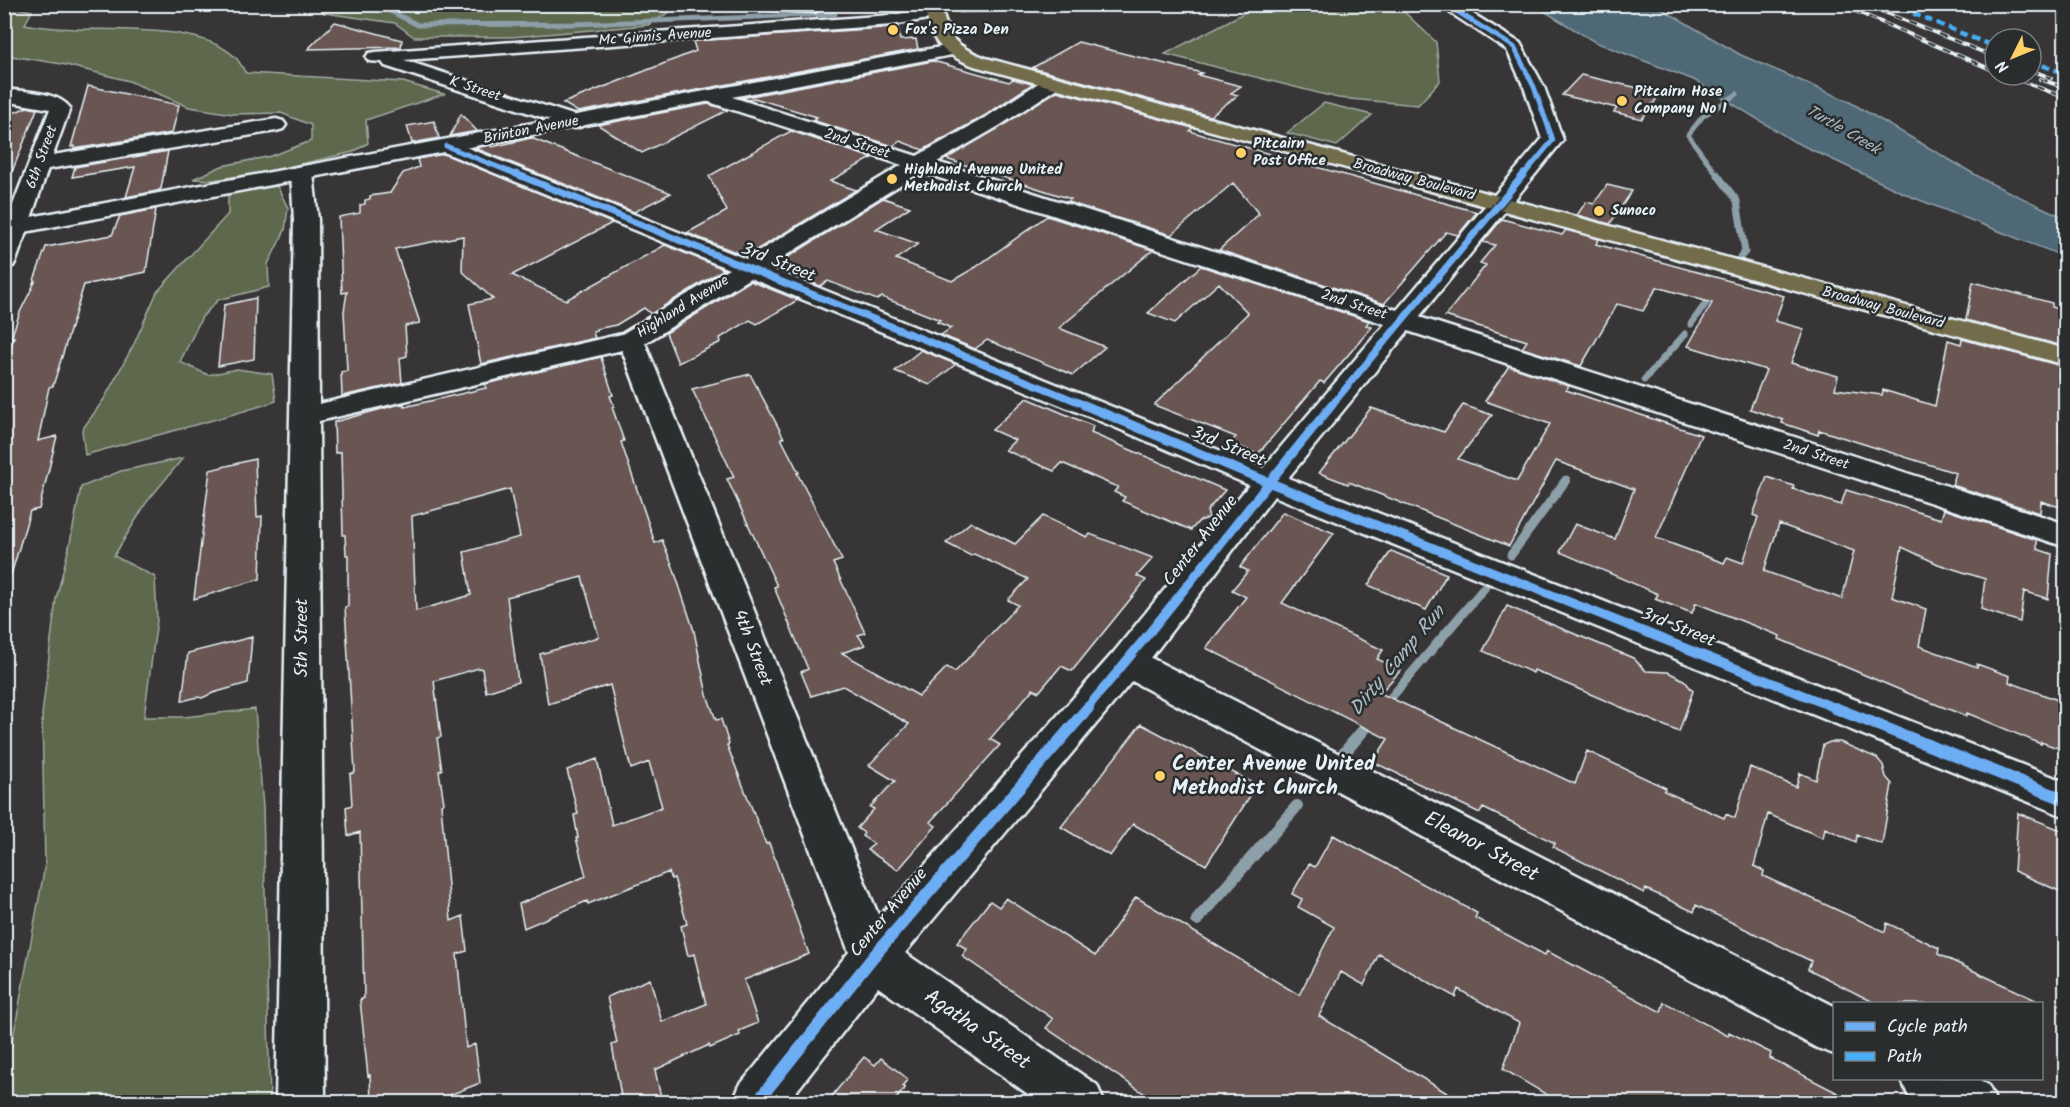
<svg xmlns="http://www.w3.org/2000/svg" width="2070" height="1107" viewBox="0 0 2070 1107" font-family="Kalam,sans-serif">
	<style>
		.green { fill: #5d674e; stroke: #a2aca3; stroke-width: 1.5 }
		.water { fill: #506874; stroke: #8d9fa9; stroke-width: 1.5 }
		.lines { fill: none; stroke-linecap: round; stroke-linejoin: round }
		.stream-far3 { stroke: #8d9fa9; stroke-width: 5 }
		.stream-far2 { stroke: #8d9fa9; stroke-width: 7 }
		.stream-far1 { stroke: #8d9fa9; stroke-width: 9 }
		.stream { stroke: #8d9fa9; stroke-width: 12 }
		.building { fill: #695752; stroke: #e8f1f8; stroke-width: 1.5; fill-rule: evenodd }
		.street-casing { stroke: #e8f1f8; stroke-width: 5 }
		.secondary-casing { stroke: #e8f1f8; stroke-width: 5 }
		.primary-casing { stroke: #e8f1f8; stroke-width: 5 }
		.street { fill: #2a2d2e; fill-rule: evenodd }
		.secondary { fill: #2a2d2e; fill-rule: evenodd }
		.primary { fill: #726c4b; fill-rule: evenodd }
		.rail-casing { stroke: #e8f1f8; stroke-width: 4 }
		.rail { stroke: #2a2d2e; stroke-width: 2; stroke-dasharray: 8; stroke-linecap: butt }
		.quiet { stroke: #49aef6; stroke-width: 4.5; stroke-dasharray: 8 4.5; stroke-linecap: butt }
		.cycleway-far3-casing { stroke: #2a2d2e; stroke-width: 8 }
		.cycleway-far2-casing { stroke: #2a2d2e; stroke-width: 10 }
		.cycleway-far1-casing { stroke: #2a2d2e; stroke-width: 13 }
		.cycleway-casing { stroke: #2a2d2e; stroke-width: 16 }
		.cycleway-far3 { stroke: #6dadf4; stroke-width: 5 }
		.cycleway-far2 { stroke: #6dadf4; stroke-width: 7 }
		.cycleway-far1 { stroke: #6dadf4; stroke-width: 9 }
		.cycleway { stroke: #6dadf4; stroke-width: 12 }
		.poi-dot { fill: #ffd166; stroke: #2a2d2e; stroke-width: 2 }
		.labels { text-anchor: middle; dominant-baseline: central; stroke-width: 5; stroke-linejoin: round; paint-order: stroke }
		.far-poi-label { font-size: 15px; font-weight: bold; fill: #e8f1f8; stroke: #2a2d2e; text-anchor: start }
		.far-street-label { font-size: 15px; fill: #e8f1f8; stroke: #2a2d2e }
		.far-water-label { font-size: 16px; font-style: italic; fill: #abbac3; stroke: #2a2d2e }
		.street-label { font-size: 18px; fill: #e8f1f8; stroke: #2a2d2e }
		.water-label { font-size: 20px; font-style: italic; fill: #abbac3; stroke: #2a2d2e }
		.near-poi-label { font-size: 21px; font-weight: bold; fill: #e8f1f8; stroke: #2a2d2e; text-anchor: start }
		.near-street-label { font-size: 21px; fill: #e8f1f8; stroke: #2a2d2e }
	</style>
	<rect width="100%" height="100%" fill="#373535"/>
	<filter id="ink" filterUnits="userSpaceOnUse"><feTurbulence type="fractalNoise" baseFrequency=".0167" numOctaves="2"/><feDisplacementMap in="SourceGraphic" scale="12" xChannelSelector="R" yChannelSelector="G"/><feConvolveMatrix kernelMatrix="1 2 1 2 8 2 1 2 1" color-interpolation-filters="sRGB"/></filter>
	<g filter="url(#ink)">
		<path class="green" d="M332 4H395L403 7 427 4H565V7L581 12 616 4 678 7 648 25 512 37H414L395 23 324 13Z
			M1261 4 1391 5 1402 10 1436 42 1440 81 1418 105 1338 98 1165 54Z
			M4 5 32 11 25 24C82 37 195 16 236 58 240 62 243 69 246 73L403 82 444 94 366 120 368 143 353 152 265 172 213 180 193 179 222 166 271 156 311 141V125L281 113 233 114 189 107 129 81 62 64 5 55Z
			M1324 103 1372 115 1337 146 1287 133Z
			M277 186 288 208 285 230 268 264 269 287 218 300 202 317 180 362 208 375 237 369 272 374 276 401C214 422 149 436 85 455L82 430 104 399 134 344 157 292 228 214V192Z
			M183 458 146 503 114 556 155 577 157 620 144 717H184L255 709 263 807 270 1102H6L10 1054 45 866 42 715 56 599 70 543 81 487 121 471Z"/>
		<path class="water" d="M1534 5H1655L1741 55 1848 101 1988 182 2065 218V257L1912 197 1793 141 1694 80 1595 42Z"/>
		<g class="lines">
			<path class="stream-far3" d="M376 4 418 25 574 24 835 14
				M960 11 991 10 1016 4
				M1718 176 1688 135 1703 116 1737 94"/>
			<path class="stream-far2" d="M1717 174 1737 201 1745 252 1738 260
				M1691 324 1714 292
				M1644 380 1685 334"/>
			<path class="stream-far1" d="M1511 555 1566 480
				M1383 707 1485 587"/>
			<path class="stream" d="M1339 759 1372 720
				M1197 920 1297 806"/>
		</g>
		<path class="building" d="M335 22 402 40 401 47 308 49Z
			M898 27 900 40 916 39 918 49 578 112 563 103 696 51 693 41Z
			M1078 42 1202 73 1198 75 1241 86 1231 93 1238 95 1210 116 1032 68Z
			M933 61 1009 82 1013 79 1032 84 984 116 923 150 900 141 893 146 812 120 817 117 754 98 749 100 741 98Z
			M1581 75 1634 87 1661 93 1642 119 1614 112 1617 108 1562 95Z
			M88 86 179 105 172 133 74 149 75 146 71 147Z
			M1057 91 1193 128 1190 131 1206 136 1477 212 1458 235 1446 232 1384 304 1219 250 1259 214 1233 183 1171 235 1067 202 1071 199 946 159Z
			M708 104 728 110 642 153 598 125Z
			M27 107 37 109 6 187H4V117Z
			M461 114 477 131 450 136Z
			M434 121 439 138 412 143 407 126Z
			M791 131 872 158 830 181 856 190 746 256 687 233 727 211 709 176Z
			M531 138 671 193 634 212 475 148 490 145 492 147Z
			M168 151 161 189 157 191 126 197 135 167 72 177 75 167Z
			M444 154 612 223 512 275 566 300 665 245 724 269 651 314 644 308 616 325 596 329 597 331 593 332 595 338 481 364 469 304 493 299 462 271 463 236 395 249 420 323 405 326 407 356 400 358 402 383 342 396 341 372 347 371 344 311 347 292 342 293 339 217 360 213V205L365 204V200L370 199V196L390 193 403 173 419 167 417 159Z
			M1607 185 1632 191 1610 224 1577 215 1586 202 1594 204Z
			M883 198 910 207 876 229 918 244 896 259 952 281 976 267 1047 216 1153 250 1059 328 1105 347 1073 375 987 340 975 349 941 335 951 328 937 322 940 320 882 297 877 300 828 281 820 286 772 267Z
			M156 209 146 272 84 285 53 386 49 387 38 441 57 436 39 509 30 511 11 575 4 574V370L14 337 11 338 20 312 35 282 33 283 46 247 112 235 120 216Z
			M1502 219 1562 235 1566 230 1599 239 1596 244 1784 296 1775 321 1804 329 1791 363 1838 376 1835 389 1882 395 1883 390 1935 406 1948 340 1961 344 1962 339 2065 367 2059 443 2066 445V509L2041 501 2040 513 1952 485 1956 473 1819 430 1818 435 1782 423 1783 420 1750 409 1766 370 1688 346 1712 303 1657 287 1643 311 1617 304 1581 366 1522 348 1527 341 1445 316 1486 265 1480 263 1495 245 1483 242Z
			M1201 266 1369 321 1366 325 1372 327 1324 383 1320 381 1258 454 1230 443 1236 437 1154 405 1248 313 1219 283 1175 323 1148 313Z
			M750 281 798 300 757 324 750 320 720 338 721 342 678 363 666 333Z
			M1973 282 2052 303V307L2066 311V347L1966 320Z
			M256 298 254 359 218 366 224 305Z
			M921 350 956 364 930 385 895 371Z
			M601 357 613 395 610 396 614 406 612 407 624 441 621 442 655 543 662 540 673 567 694 631 707 695 716 720 721 719 729 744 727 745 766 844 769 843 809 954 744 980 758 1023 739 1031 740 1035 710 1048 709 1045 655 1070 662 1102H622L612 1045 617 1043 607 997 650 979 662 1022 706 1004 694 954 688 956 681 926 687 924 674 878 671 879 669 872 588 904 587 901 524 928 519 904 586 876 576 838H578L574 815 578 814 567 770 597 759 612 825 662 807 649 762 631 769 610 685 548 704 540 654 599 637 582 577 507 597 518 682 486 692 482 669 479 668 434 681 441 737 437 738 442 770 439 771 444 803 441 804 451 921 463 916 467 951 457 954 466 1048 475 1044 480 1083 432 1102H371L370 1075 368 1076 360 1000 364 998 360 832 348 836 346 807 352 805 350 774 355 772 345 607 348 606V555H346L345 535H343L341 452 335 453 334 422 404 403V407L486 388 485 384ZM510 489 520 537 464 552 471 595 416 611 412 516Z
			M1509 366 1569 386 1566 390 1701 435 1656 538 1724 563 1727 557 1743 563 1758 517 1753 515 1767 477 1794 486 1793 489 1841 505 1846 490 1941 519 1944 509 2037 540V549L2052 554 2048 599 2024 591 2020 622 1981 609 1985 579 1938 564 1902 547 1892 597 1926 609 1919 646 1977 667V664L2010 676 2009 682 2066 703V751L2041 742V744L1967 713 1966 716 1917 697 1779 639 1780 636 1696 603 1692 613 1655 599 1658 594 1560 552 1575 524 1615 539 1634 489 1556 461 1509 546 1349 482 1348 484 1319 473 1371 408 1444 432 1463 405 1492 415 1458 459 1517 481 1550 424 1485 401ZM1779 524 1854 551 1842 599 1764 571Z
			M750 374 784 438H781L799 473H797L842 560 833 563 865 633 858 635 865 645 842 653 919 696 947 667 955 672 1018 605 1008 600 1028 579 974 554 971 556 946 543 971 522 1015 544 1043 516 1087 537 1090 534 1153 558 1137 576 1146 580 1072 671 1061 666 1039 692 1033 689 990 739 1000 745 930 822 936 826 898 870 867 850 874 844 862 836 864 833 857 828 874 809 870 807 895 781 869 765 909 724 843 686 811 696 801 672 808 669 774 587 777 586 727 479 734 477 692 389Z
			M1027 398 1093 426 1091 433 1225 490 1207 511 1209 518 1199 521 1191 530 1122 501 1125 497 1114 492 1118 487 1110 484 1062 463 1054 471 1005 450 1015 440 992 430Z
			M255 459 257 517 262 516 260 579 194 599 210 470Z
			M1283 512 1334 533 1282 603 1383 650 1377 659 1401 670 1380 693 1575 784 1587 751 1666 788 1664 791 1724 818 1726 814 1735 818 1750 767 1796 787 1800 773 1816 780 1823 745 1830 742H1840L1877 758 1883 765 1886 777 1892 784 1882 844 1857 835 1856 842 1825 828 1823 838 1768 814 1754 866 1764 871 1763 876 1885 932 1887 923 1939 948 1938 954 2044 1004H1877L1808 969 1811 961 1696 905 1694 912 1646 889 1644 893 1553 847 1555 843 1483 808 1480 813 1373 762 1388 739 1206 648 1246 597 1232 590 1248 571 1240 567Z
			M1391 551 1447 574 1426 610 1368 585Z
			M1507 606 1633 658 1646 671 1668 672 1684 680 1693 691 1679 732 1534 670 1533 673 1483 651Z
			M252 637 248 683 213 693 202 698 198 697 182 701 188 653Z
			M1141 724 1257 785 1206 865 1133 824 1110 856 1061 827Z
			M2018 813 2066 832V894L2014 871Z
			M1333 835 1477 913 1475 918 1545 955 1547 951 1661 1012 1664 1002 1728 1036 1729 1032 1771 1053 1770 1058 1855 1102H1559L1503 1069 1519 1023 1458 989 1455 997 1379 954 1364 985 1341 972 1319 1016 1462 1102H1157L1046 1028 1053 1019 962 956 967 949 957 943 990 901 999 907 1006 898 1095 956 1136 897 1299 995 1334 927 1298 907 1302 899 1292 894 1309 864 1315 867Z
			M864 1057 875 1065 881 1058 908 1079 902 1086 905 1088 894 1102H827Z"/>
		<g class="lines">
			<defs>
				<path id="street" d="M749 4H822L823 7 815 12 757 9Z
					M1437 4H1457L1520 43 1544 87 1563 140 1419 317 2066 524V547L1408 331 1288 478 2066 782V817L1274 496 1151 658 1834 1006V1054L1817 1048 1132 681 905 953 1097 1085 1104 1102H1039L878 987 788 1102H733L740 1085 849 952 622 350 319 421 325 1102H276L294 220 291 173 294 168 302 166 310 168 313 173 318 220 319 404 622 334 729 269 439 150 436 146 439 142 446 140 453 142 746 259 902 165 703 100 700 96 703 92 710 90 917 156 985 118 1046 78H1060L1062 82 1060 86 999 126 937 162 1397 310 1542 139 1524 87 1507 50ZM921 172 1385 324 1263 468 767 267ZM750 278 1112 426 1249 485 1114 652 879 917 645 343Z
					M934 8 940 9 942 13 940 17 892 25 404 60 582 118 585 122 582 126 575 128 385 66 382 62 369 61 366 57 369 53 375 52 892 15Z
					M4 89C24 92 58 91 70 108L53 155 276 119 283 121 286 125 283 129 276 131 48 169 16 261 13 266 4 268V228L50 109 4 101Z
					M1901 1078H1977L1988 1085 1996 1102H1922L1908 1095Z"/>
				<path id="secondary" d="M951 45 957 46 960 50 957 54 4 236V222Z"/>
				<path id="primary" d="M925 4H941C947 38 955 46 986 58L2066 349V365L974 66C940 53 929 40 925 4Z"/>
			</defs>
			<use href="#street" class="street-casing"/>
			<use href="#secondary" class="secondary-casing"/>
			<use href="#primary" class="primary-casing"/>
			<use href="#street" class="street"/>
			<use href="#secondary" class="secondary"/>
			<use href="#primary" class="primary"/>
			<defs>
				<path id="rail" d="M1839 4 1995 71
					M1864 4 1995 57
					M2031 70 2051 78
					M2006 75 2066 98
					M2040 79 2066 88"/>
			</defs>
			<use href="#rail" class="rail-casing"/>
			<use href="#rail" class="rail"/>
			<path class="quiet" d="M1890 4 1995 47
				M2031 61 2066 74"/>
			<defs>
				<path id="cycleway-far3" d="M1445 4 1514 47 1534 87 1553 140 1523 176
					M446 146 520 176"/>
				<path id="cycleway-far2" d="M516 174 1088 406
					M1331 406 1524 174"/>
				<path id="cycleway-far1" d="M1084 405 1268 482 1838 709
					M1086 709C1171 610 1249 505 1332 405"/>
				<path id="cycleway" d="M1835 708 2066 800
					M757 1102 873 957 1088 708"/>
			</defs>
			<use href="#cycleway-far3" class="cycleway-far3-casing"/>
			<use href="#cycleway-far2" class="cycleway-far2-casing"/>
			<use href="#cycleway-far1" class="cycleway-far1-casing"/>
			<use href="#cycleway" class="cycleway-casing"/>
			<use href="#cycleway-far3" class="cycleway-far3"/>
			<use href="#cycleway-far2" class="cycleway-far2"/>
			<use href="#cycleway-far1" class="cycleway-far1"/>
			<use href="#cycleway" class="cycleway"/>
		</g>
	</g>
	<g class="poi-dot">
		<circle cx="893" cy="30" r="6"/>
		<circle cx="1622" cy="101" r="6"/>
		<circle cx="1241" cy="153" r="6"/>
		<circle cx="892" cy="179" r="6"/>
		<circle cx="1599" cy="211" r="6"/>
		<circle cx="1160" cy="776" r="6"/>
	</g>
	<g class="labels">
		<g class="far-poi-label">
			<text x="905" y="30">Fox's Pizza Den</text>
			<text x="1634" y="92">Pitcairn Hose<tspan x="1634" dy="17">Company No 1</tspan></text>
			<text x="1253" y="144">Pitcairn<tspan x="1253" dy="17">Post Office</tspan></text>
			<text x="904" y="170">Highland Avenue United<tspan x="904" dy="17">Methodist Church</tspan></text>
			<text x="1611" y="211">Sunoco</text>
		</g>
		<g class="far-street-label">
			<text transform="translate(655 37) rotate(-4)">Mc Ginnis Avenue</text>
			<text transform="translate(475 89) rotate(18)">K Street</text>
			<text transform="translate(531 130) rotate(-11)">Brinton Avenue</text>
			<text transform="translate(857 144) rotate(18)">2nd Street</text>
			<text transform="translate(42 157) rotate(-70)">6th Street</text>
			<text transform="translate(1414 180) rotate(15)">Broadway Boulevard</text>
			<text transform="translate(1354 305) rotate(18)">2nd Street</text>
			<text transform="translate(683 307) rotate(-32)">Highland Avenue</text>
			<text transform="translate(1883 308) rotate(15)">Broadway Boulevard</text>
			<text transform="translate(1816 455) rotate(18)">2nd Street</text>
		</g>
		<g class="far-water-label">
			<text transform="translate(1843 130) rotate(30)">Turtle Creek</text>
		</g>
		<g class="street-label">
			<text transform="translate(778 263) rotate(22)">3rd Street</text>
			<text transform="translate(1228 447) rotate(23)">3rd Street</text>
			<text transform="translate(1201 541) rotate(-52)">Center Avenue</text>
			<text transform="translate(1678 628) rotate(22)">3rd Street</text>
			<text transform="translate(302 638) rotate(-90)">5th Street</text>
			<text transform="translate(752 648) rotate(69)">4th Street</text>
			<text transform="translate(889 913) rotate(-50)">Center Avenue</text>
		</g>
		<g class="water-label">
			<text transform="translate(1398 661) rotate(-50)">Dirty Camp Run</text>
		</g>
		<g class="near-poi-label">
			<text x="1172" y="764">Center Avenue United<tspan x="1172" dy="24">Methodist Church</tspan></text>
		</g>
		<g class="near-street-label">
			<text transform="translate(1481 847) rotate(28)">Eleanor Street</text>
			<text transform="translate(977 1030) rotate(35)">Agatha Street</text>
		</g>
	</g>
	<rect width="2070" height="1107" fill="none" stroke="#2a2d2e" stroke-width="24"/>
	<rect x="12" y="12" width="2046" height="1083" fill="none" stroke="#e8f1f8" stroke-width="2" filter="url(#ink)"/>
	<rect x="1833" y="1002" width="210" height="78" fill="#2a2d2e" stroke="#767b7f" stroke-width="1.5"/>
	<rect x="1845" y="1022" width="30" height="9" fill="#6dadf4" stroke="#767b7f" stroke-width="1.5"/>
	<text x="1887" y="1032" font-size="18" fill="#e8f1f8">Cycle path</text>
	<rect x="1845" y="1052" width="30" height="9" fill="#49aef6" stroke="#767b7f" stroke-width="1.5"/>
	<text x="1887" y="1062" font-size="18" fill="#e8f1f8">Path</text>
	<g transform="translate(2013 57) rotate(227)"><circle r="28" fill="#2a2d2e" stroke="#767b7f" stroke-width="1.5"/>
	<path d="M0-4.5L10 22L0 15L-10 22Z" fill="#ffd166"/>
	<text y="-9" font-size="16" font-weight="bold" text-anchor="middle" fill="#e8f1f8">N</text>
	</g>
</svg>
